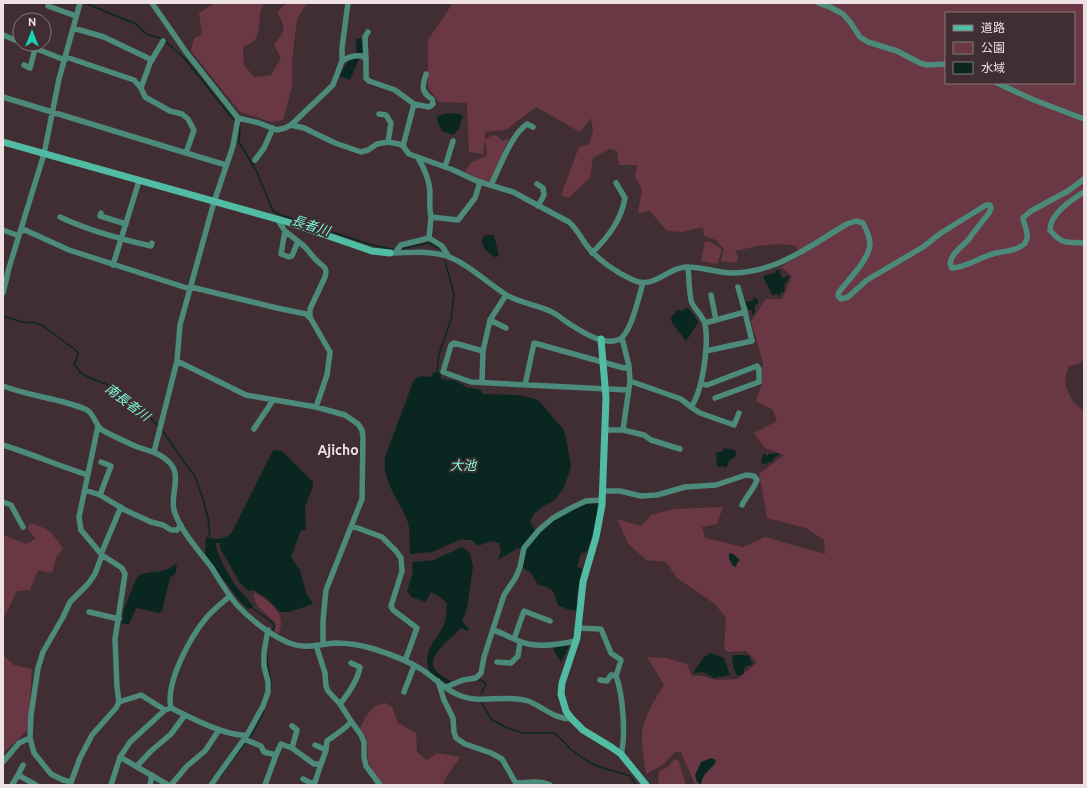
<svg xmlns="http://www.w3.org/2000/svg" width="1087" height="788" viewBox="0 0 1087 788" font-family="Ubuntu,'Noto Sans JP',sans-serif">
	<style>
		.green { fill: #6a3844; fill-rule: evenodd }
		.water { fill: #092720 }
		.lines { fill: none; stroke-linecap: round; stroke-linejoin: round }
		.stream { stroke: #092720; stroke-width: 1.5 }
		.street { stroke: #4c8b7b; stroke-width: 5.5 }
		.secondary { stroke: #51bca3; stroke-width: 7 }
		.labels { text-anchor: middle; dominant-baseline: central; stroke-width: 4; stroke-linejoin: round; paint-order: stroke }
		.water-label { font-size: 13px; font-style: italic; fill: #7cfedf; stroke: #402e32 }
		.quarter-label { font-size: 14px; font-weight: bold; fill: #ede1e4; stroke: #402e32 }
	</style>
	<rect width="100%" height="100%" fill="#402e32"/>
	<path class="green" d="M215 3H265C257 12 262 27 256 38 254 42 247 45 243 48L244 65 254 77 271 75 281 58 274 45C285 31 287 28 277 13L286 3H307L297 19 292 60V87L283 120 271 122 240 112 191 51 194 38 202 35 199 13Z
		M453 3H1084V358L1079 364 1069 366C1068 369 1067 372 1066 375 1063 387 1073 406 1084 410V785H695L681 752H675L664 764 646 774C645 763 641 744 642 733 644 717 655 698 664 685L647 657 666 658 687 664 692 676H702L716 680 738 679 757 662 746 651 728 652 724 648 726 618 715 604 677 578 666 562 646 560 628 543 617 519 641 526 651 515 674 509 723 507 717 524 702 527 705 538 743 547 765 537 825 554 824 540 806 528 767 518 759 474 784 455 765 448 754 433 777 421 773 410 756 401 761 386 763 363 751 321 766 299H782L792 276 781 267 801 255 796 246C773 242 757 246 735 251L738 257 736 263 721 261 724 249 716 240 704 236 703 227 682 232 667 231 650 211 638 213 642 190 635 177 637 165H619L617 151 609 149 593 158 590 178 568 198 561 195 579 147 589 144 593 131 591 118 580 132 536 107 506 130 485 132V140L492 135 497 136 503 141 509 138 491 181 479 180 465 171 472 162 487 156 485 140 483 154 469 152 467 103 439 102 428 88V40ZM946 13H1074V83H946Z
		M705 241 715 244 722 250 717 264 701 261Z
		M30 523C48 528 54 533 63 549L57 556 52 573 38 570 30 590 17 591 3 619V537L6 536 26 544 36 539 27 528Z
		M255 593C271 602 288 614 278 634L275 631 276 624C268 613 254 609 254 594Z
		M3 655 14 665 32 669 28 730 3 753Z
		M385 703 392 707 398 723 416 733 417 752 427 760 437 753 460 757 443 782 445 785H383L375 775 368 760 367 739 360 728C367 716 370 705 385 703Z
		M678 759 686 785H660L658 782 659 771 668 767 673 761Z"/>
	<path class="water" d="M356 38 361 39 363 53 362 54 356 52Z
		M356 58 359 59 350 80 339 76 349 60Z
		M449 113 460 114 463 117C460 121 461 127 457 131 456 133 454 133 453 135L442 131 437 120V116Z
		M485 235H494L499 256 494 257C487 251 477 245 485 235Z
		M777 270H780L781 276 784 278 788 275 789 278 784 285 785 288 784 292 780 293V296L776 294 773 296 764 279V276L775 273Z
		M754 297 758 299V304L755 305V312L753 315H752V311L751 310H749L745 302C750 301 752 302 754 297Z
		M685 308 689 309 698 321V323L686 341 672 323 671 318 677 310H679L682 311Z
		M433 372 441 373V379L454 380 467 387 481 390 483 394 517 395 529 397 539 401 563 429 566 437 571 467 564 487 555 500 542 507 533 515 530 522 535 530 520 549 518 548 498 560 501 551 499 543 490 541 478 546 472 540H459L432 552 410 554C409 544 411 530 407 520 398 497 382 483 385 457L413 382C417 375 425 376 432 377Z
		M724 448 735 450 736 456 729 461 727 467 724 468V466L717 467 716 453 723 451Z
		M275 450 282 451 313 482V487L305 506 306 530H301L291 557 300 570 306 592 313 604 289 612H280L266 598 253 590 249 591 240 583 220 548V543H216C215 553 231 578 236 586 241 593 248 599 253 606L248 609 239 600 206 557 205 551 206 537C216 540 222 540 231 534L272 452Z
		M764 453 768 456 769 454 777 453 780 455 776 456 771 462H769L765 464H762L761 460Z
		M597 502C600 517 592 538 587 552L581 553 577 567 582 568 577 594V611L569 610 558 605C553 590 554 588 538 585L531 573 523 568C524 562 523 555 526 549 531 534 569 508 584 504 588 503 593 503 597 502Z
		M462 547 470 553 473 566 467 609 462 621 469 629 468 631 461 628C453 637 423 658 436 671 440 675 447 679 452 682L448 684 430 673C422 651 433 645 443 627 447 620 446 611 447 603L441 598 431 592 426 602 411 597 407 591 413 572 412 562 434 560Z
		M732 553 740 560 737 563 736 567 733 566 729 559V554Z
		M175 564 177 565 175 574 170 578 162 611 159 613 136 608 129 624H122L124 609 136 579 139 575C152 570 166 574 175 564Z
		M568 645 569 646 561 662 554 651 553 647Z
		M710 653 724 658 730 675 714 678 703 672 693 673 704 657Z
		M734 655H741L750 656V660L753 662 752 665 747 666 744 669V673L741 675H738V677C734 671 733 664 732 657Z
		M711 758 716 760 715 764C709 770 702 775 701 785L697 782 695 775 701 762Z"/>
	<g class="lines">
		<path class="stream" d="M85 3 136 24 146 34 163 39 185 59 234 120
			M240 127 239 142 257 172 273 211 281 215 310 225 369 244 395 250
			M400 249 429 243 438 248
			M3 316 22 322 36 323 43 326 77 351 78 355 74 364 80 372 90 378 106 384 124 399 143 410 159 427
			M437 373 439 354 451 320 454 294 445 261
			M162 430 187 466 195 476 203 499 208 518 210 539
			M251 607 273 623 274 627 272 631
			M268 643 270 635
			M267 656C267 667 271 677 271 688
			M476 680H481L486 684 481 694
			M482 703 491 719 505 727 523 733H554L564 742 569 748 584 759 597 766 630 776 636 785
			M248 739 254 731 264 711
			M220 777 246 742"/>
		<path class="street" d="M152 3 186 52 238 118 259 123 277 130 285 128 291 125 304 128 335 143 361 152 368 150 377 144 388 142 399 144 403 146 409 154 451 169 477 181 513 192 569 222C578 230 580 237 587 246 598 260 617 273 633 280 654 290 666 268 686 267 699 266 718 273 731 273 777 273 809 246 847 224L856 221 863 223C866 229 870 237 870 244 869 260 848 280 839 292L838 296 841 299 848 297 867 280 923 247 941 233 986 205H990L991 208 989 213C982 222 975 230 969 239 961 248 952 252 950 264L952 268C966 268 982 256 996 253 1005 251 1016 251 1023 245 1032 237 1024 227 1023 218L1031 211 1068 191 1084 179
			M818 3 830 7 843 14 850 22 860 37 868 42 897 51 920 63 927 65 946 64
			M48 6 76 16
			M73 28 104 37 152 60
			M3 35 20 42
			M24 44 65 60
			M66 57 134 80 141 88 145 97 170 111 182 114 188 119 194 130 186 153 226 165
			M366 60 365 37 368 32
			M342 61C349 56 355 55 363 56L366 60V78L369 81 395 90 414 104 403 146
			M24 65 30 68 35 49
			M997 83 1034 100 1084 119
			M141 88 150 63 163 41
			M3 97 186 153
			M414 104 429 107 433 104 432 99C421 92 422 87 426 74
			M379 114 386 115 391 123 388 142
			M291 125 333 85 342 61V48L348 3
			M418 158C424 168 429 179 430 191 430 200 429 208 431 217
			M255 160 264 148 273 128
			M445 167 453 141
			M537 184 543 188 544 195 538 206
			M491 185C500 167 511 135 527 124L533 127
			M1084 192C1071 200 1050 214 1050 230 1063 246 1067 241 1084 243
			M101 213 100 216 126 224
			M60 217C89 231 120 239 151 246L152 243
			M277 219 285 231 305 247 315 259 325 268 326 272 325 277 310 309V317
			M3 230 19 236
			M285 231 281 254 289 257 292 256 298 241
			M20 232 25 230 69 250 190 289
			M429 238 431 217 458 220 475 198 480 182
			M390 253C409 253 428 250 447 256 470 265 487 283 508 296 522 303 536 305 550 311 559 315 565 322 573 326 585 334 604 345 618 340 631 336 639 295 643 283
			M395 253 401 245 429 238 442 246 449 257
			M592 253C608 237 621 221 625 198L616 183
			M113 265 139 181
			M191 287 277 308 306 314 311 319 330 352 327 375 316 407
			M738 287 745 312
			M3 293 9 268 44 154 59 79 80 3
			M506 295 490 320 483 351 454 343 451 345 443 372 471 382 628 390
			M711 295 716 320
			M490 320 506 328
			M705 323 745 312 752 341 706 351
			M622 338 629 366 630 381 623 430
			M177 361 246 395 316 407 345 415 358 424 362 430 363 437 362 499 326 590 323 621V644
			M630 381 681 399 691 407C703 390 709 344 705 324 703 316 695 310 692 303 689 296 689 276 688 267
			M482 382 483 351
			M701 384 707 385 757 366 759 369V382L715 398
			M525 385 534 343 624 368 629 367
			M3 386C24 394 46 397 67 403 74 405 81 407 87 410 95 415 95 425 102 430 113 436 124 441 135 446 148 451 160 452 170 463 182 476 170 495 174 510 179 529 200 552 212 568 220 581 228 595 238 606 252 621 273 637 292 644 306 649 321 644 335 643 348 643 361 645 374 649 390 654 406 660 421 669 435 678 446 691 461 696 482 704 506 694 528 701 544 707 553 719 572 719
			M691 407 700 413 734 425 739 413
			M254 429C260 419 267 410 273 400
			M606 430H623L644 435 651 440 680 449
			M3 445C32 454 59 466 88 475
			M154 452 177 361 180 325 214 202 233 146 238 118
			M85 490 100 495 125 510 151 522 163 525 171 530H177L181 525
			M603 491H620L641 496 657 495 685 487 716 485 746 475 754 476 757 480C756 485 745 499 742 505
			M100 495 111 466 101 462
			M3 502 11 505 23 527
			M352 526 382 537 396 551 401 558 402 571 391 606 393 610 417 628 405 661
			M101 554 121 507
			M230 596C223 602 214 609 207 617 191 636 165 682 171 708 190 717 226 737 247 735
			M89 612 119 619
			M578 628 601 629 611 653 621 660 616 676C623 694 626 736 621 754
			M493 630C503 633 510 638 519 641 537 649 559 644 576 641
			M514 639 524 611 550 621
			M497 662 511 663 518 656 520 642
			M600 680 607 681 611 675 616 676
			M438 681 444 700 453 718 454 732 456 738 465 744 491 753 502 759 517 785
			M446 687 463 680 476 678 481 673 484 657 504 595 516 577 520 567 524 548 539 530 553 518 571 508 586 501 602 500
			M404 692 414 666
			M119 702 141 695 165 710
			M340 704C348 694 358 680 360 667L351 663
			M351 721 361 735 364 742V757L366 766 380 785
			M292 726 297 730 292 748
			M244 739 261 746 264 752 276 755 281 744 292 748 314 764H321L326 750 327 741C334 735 348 728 351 721L340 704 328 691 326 686 325 673 316 645
			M315 745 326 750
			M120 757 168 785
			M3 762 19 743 30 738
			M137 766 151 751 171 734 185 715
			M18 775 23 765
			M303 779 311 783 315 782 321 764
			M71 782 63 780 51 774 34 753 30 738 31 715 38 668 43 652 63 617 70 602 88 584 95 574 102 555
			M517 783C527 783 541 780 550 785
			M12 785 18 775 36 785
			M70 785 80 758 92 735 116 708 119 702 117 687 115 639 125 574 122 568 102 555 81 530 79 517 98 426
			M111 785 120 757 130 742 165 710 171 708
			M150 785 152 775
			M171 785 187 766 205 751 219 730
			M211 785 247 735 263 706 268 692V682L264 666V652L268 630
			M265 785 276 755"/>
		<path class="secondary" d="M3 142 291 223 372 251 390 253
			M601 339 606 398 602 505 596 537 583 582 577 638 562 683 561 694 566 711 572 719 583 730 611 747 621 754 646 785"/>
	</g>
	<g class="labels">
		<g class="water-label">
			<text transform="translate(311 225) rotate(18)">長者川</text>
			<text transform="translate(128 402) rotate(37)">南長者川</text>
			<text x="463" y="465">大池</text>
		</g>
		<g class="quarter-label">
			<text x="338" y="450">Ajicho</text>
		</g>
	</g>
	<rect width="1087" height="788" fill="none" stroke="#ede1e4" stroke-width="8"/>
	<rect x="945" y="12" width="130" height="72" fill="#402e32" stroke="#857679"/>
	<rect x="953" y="25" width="20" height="6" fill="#51bca3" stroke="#857679"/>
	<text x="981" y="32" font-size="12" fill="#ede1e4">道路</text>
	<rect x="953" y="42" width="20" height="12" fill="#6a3844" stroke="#857679"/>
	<text x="981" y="52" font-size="12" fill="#ede1e4">公園</text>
	<rect x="953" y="62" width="20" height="12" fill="#092720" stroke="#857679"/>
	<text x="981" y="72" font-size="12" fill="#ede1e4">水域</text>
	<g transform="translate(32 32)"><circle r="19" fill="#402e32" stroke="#857679"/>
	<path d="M0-3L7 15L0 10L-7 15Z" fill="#16d5b3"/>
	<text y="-6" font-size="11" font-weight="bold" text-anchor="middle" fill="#ede1e4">N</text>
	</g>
</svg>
